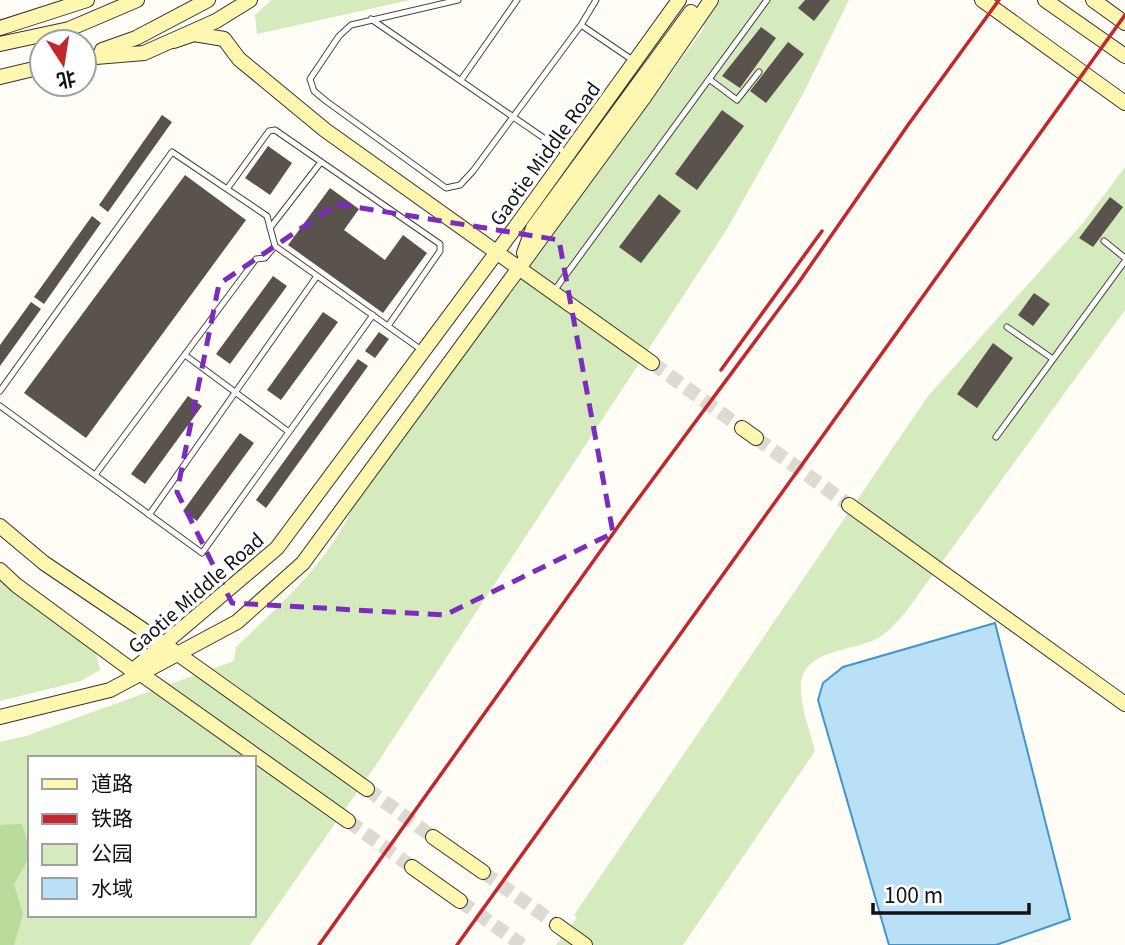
<svg xmlns="http://www.w3.org/2000/svg" width="1125" height="945" viewBox="0 0 1125 945" font-family="Georgia,'Noto Sans SC',serif">
	<style>
		.green { fill: #d5ebbd; fill-rule: evenodd }
		.forest { fill: #b9dc9c }
		.water { fill: #b9e0f7; stroke: #3f96cf; stroke-width: 2 }
		.building { fill: #5a524d }
		.lines { fill: none; stroke-linecap: round; stroke-linejoin: round }
		.secondary-tunnel { stroke: #dbdad3; stroke-width: 14; stroke-dasharray: 14 7; stroke-linecap: butt }
		.lane-casing { stroke: #444; stroke-width: 7 }
		.secondary-casing { stroke: #333; stroke-width: 16 }
		.lane { stroke: #fff; stroke-width: 5 }
		.secondary { stroke: #fff6b0; stroke-width: 14 }
		.rail { stroke: #c4262e; stroke-width: 3.5 }
		.marked { fill: none; stroke: #7b2cbf; stroke-width: 5; stroke-dasharray: 14 9; stroke-linejoin: round }
		.labels { text-anchor: middle; dominant-baseline: central; stroke-width: 7; stroke-linejoin: round; paint-order: stroke }
		.street-label { font-size: 19px; fill: #111; stroke: #fff }
	</style>
	<rect width="100%" height="100%" fill="#fffdf5"/>
	<path class="green" d="M271 0H410L257 34 255 15Z
		M716 0H849L803 94 727 229 378 762 250 945H0V742L26 736 234 661 236 647C285 600 331 561 358 496L541 252 704 28 703 19ZM30 758H254V915H30Z
		M1125 167V310L905 613C895 624 886 635 872 641 851 650 805 651 801 682 799 704 810 730 815 751L683 945H556L577 918 574 915 928 396 1083 223Z
		M0 581 95 650 100 670 81 681 0 701Z"/>
	<path class="forest" d="M22 824C33 857 31 855 14 884L23 914 14 945H0V825Z"/>
	<path class="water" d="M995 623 1070 919 996 945H889L818 700 823 683 843 667Z"/>
	<path class="building" d="M805 0H830L814 21 798 8Z
		M761 27 776 38 740 88 722 76Z
		M788 42 804 54 766 103 750 91Z
		M722 110 744 126 697 190 675 174Z
		M162 115 172 122 108 212 99 205Z
		M268 146 292 163 270 195 245 178Z
		M185 175 246 220 86 438 24 393Z
		M330 188 359 209 344 230 385 260 403 235 427 253 383 313 288 245Z
		M659 194 681 211 641 263 619 247Z
		M1110 197 1123 207 1093 247 1079 238Z
		M92 216 101 223 44 304 34 297Z
		M273 276 287 286 230 364 216 354Z
		M1034 293 1050 304 1033 326 1018 315Z
		M31 302 41 309 0 366V345Z
		M323 312 338 322 281 400 267 390Z
		M379 332 389 339 375 358 365 351Z
		M993 343 1013 358 977 408 957 394Z
		M358 359 368 366 266 508 256 500Z
		M188 396 202 406 145 484 131 474Z
		M240 433 254 443 197 521 183 511Z"/>
	<g class="lines">
		<path class="secondary-tunnel" d="M652 363 742 428
			M756 438 849 505
			M367 789 433 837
			M348 821 412 867
			M483 872 557 925
			M460 901 522 945"/>
		<defs>
			<path id="lane" d="M458 0 351 25 339 36 310 79 314 91 326 101 446 188 460 185 473 171 581 25 596 0
				M371 19 567 154
				M581 25 634 61
				M709 79 737 100 759 72
				M461 80 517 0
				M227 189 269 131 275 130 440 244V251L388 326
				M270 228 321 162
				M1104 241 1125 258
				M554 291 767 0
				M1007 327 1053 359
				M185 355 289 432
				M0 391 172 152 267 216 275 246 423 351
				M0 406 202 553 373 315
				M996 437 1125 261
				M95 475 256 259 265 258 275 246
				M149 515 317 276"/>
			<path id="secondary" d="M982 0 1125 103
				M1045 0 1125 56
				M1093 0 1125 23
				M0 28 87 0
				M174 41 194 34 224 39 239 59 325 130 652 363
				M0 44 69 29 137 0
				M102 50 136 38 208 0
				M84 58 144 53 216 21 250 0
				M0 77 42 67
				M524 253 533 228 691 12
				M742 428 756 438
				M849 505 1125 704
				M0 526 44 563 164 644 367 789
				M0 570 16 585 133 671 141 674 348 821
				M132 671 277 548 517 225 679 0
				M0 717 110 690 237 622 303 563 645 96 711 0
				M433 837 483 872
				M412 867 460 901
				M557 925 585 945"/>
		</defs>
		<use href="#lane" class="lane-casing"/>
		<use href="#secondary" class="secondary-casing"/>
		<use href="#lane" class="lane"/>
		<use href="#secondary" class="secondary"/>
		<path class="rail" d="M721 370 822 231
			M319 945 627 514 799 282 908 125 999 0
			M457 945 1125 15"/>
	</g>
	<path class="marked" d="M337 204 559 240 613 533 445 615 232 603 177 492 219 284Z"/>
	<g class="labels">
		<g class="street-label">
			<text transform="translate(544 153) rotate(-54)">Gaotie Middle Road</text>
			<text transform="translate(195 592) rotate(-41)">Gaotie Middle Road</text>
		</g>
	</g>
	<rect x="28" y="756" width="228" height="161" fill="#ffffff" stroke="#a0a0a0" stroke-width="2"/>
	<rect x="42" y="779" width="35" height="10" fill="#fff6b0" stroke="#a0a0a0" stroke-width="2"/>
	<text x="91" y="791" font-size="21" fill="#111111">道路</text>
	<rect x="42" y="814" width="35" height="10" fill="#c4262e" stroke="#a0a0a0" stroke-width="2"/>
	<text x="91" y="826" font-size="21" fill="#111111">铁路</text>
	<rect x="42" y="844" width="35" height="21" fill="#d5ebbd" stroke="#a0a0a0" stroke-width="2"/>
	<text x="91" y="861" font-size="21" fill="#111111">公园</text>
	<rect x="42" y="878" width="35" height="21" fill="#b9e0f7" stroke="#a0a0a0" stroke-width="2"/>
	<text x="91" y="896" font-size="21" fill="#111111">水域</text>
	<g transform="translate(63 63) rotate(168)"><circle r="33" fill="#ffffff" stroke="#a0a0a0" stroke-width="2"/>
	<path d="M0-5L12 26L0 18L-12 26Z" fill="#c4262e"/>
	<text y="-10" font-size="19" font-weight="bold" text-anchor="middle" fill="#111111">北</text>
	</g>
	<path d="M873 903v10h156v-10" fill="none" stroke="#111111" stroke-width="3.5"/>
	<text x="884" y="903" font-size="21" fill="#111111" stroke="#ffffff" stroke-width="5" paint-order="stroke">100 m</text>
</svg>
